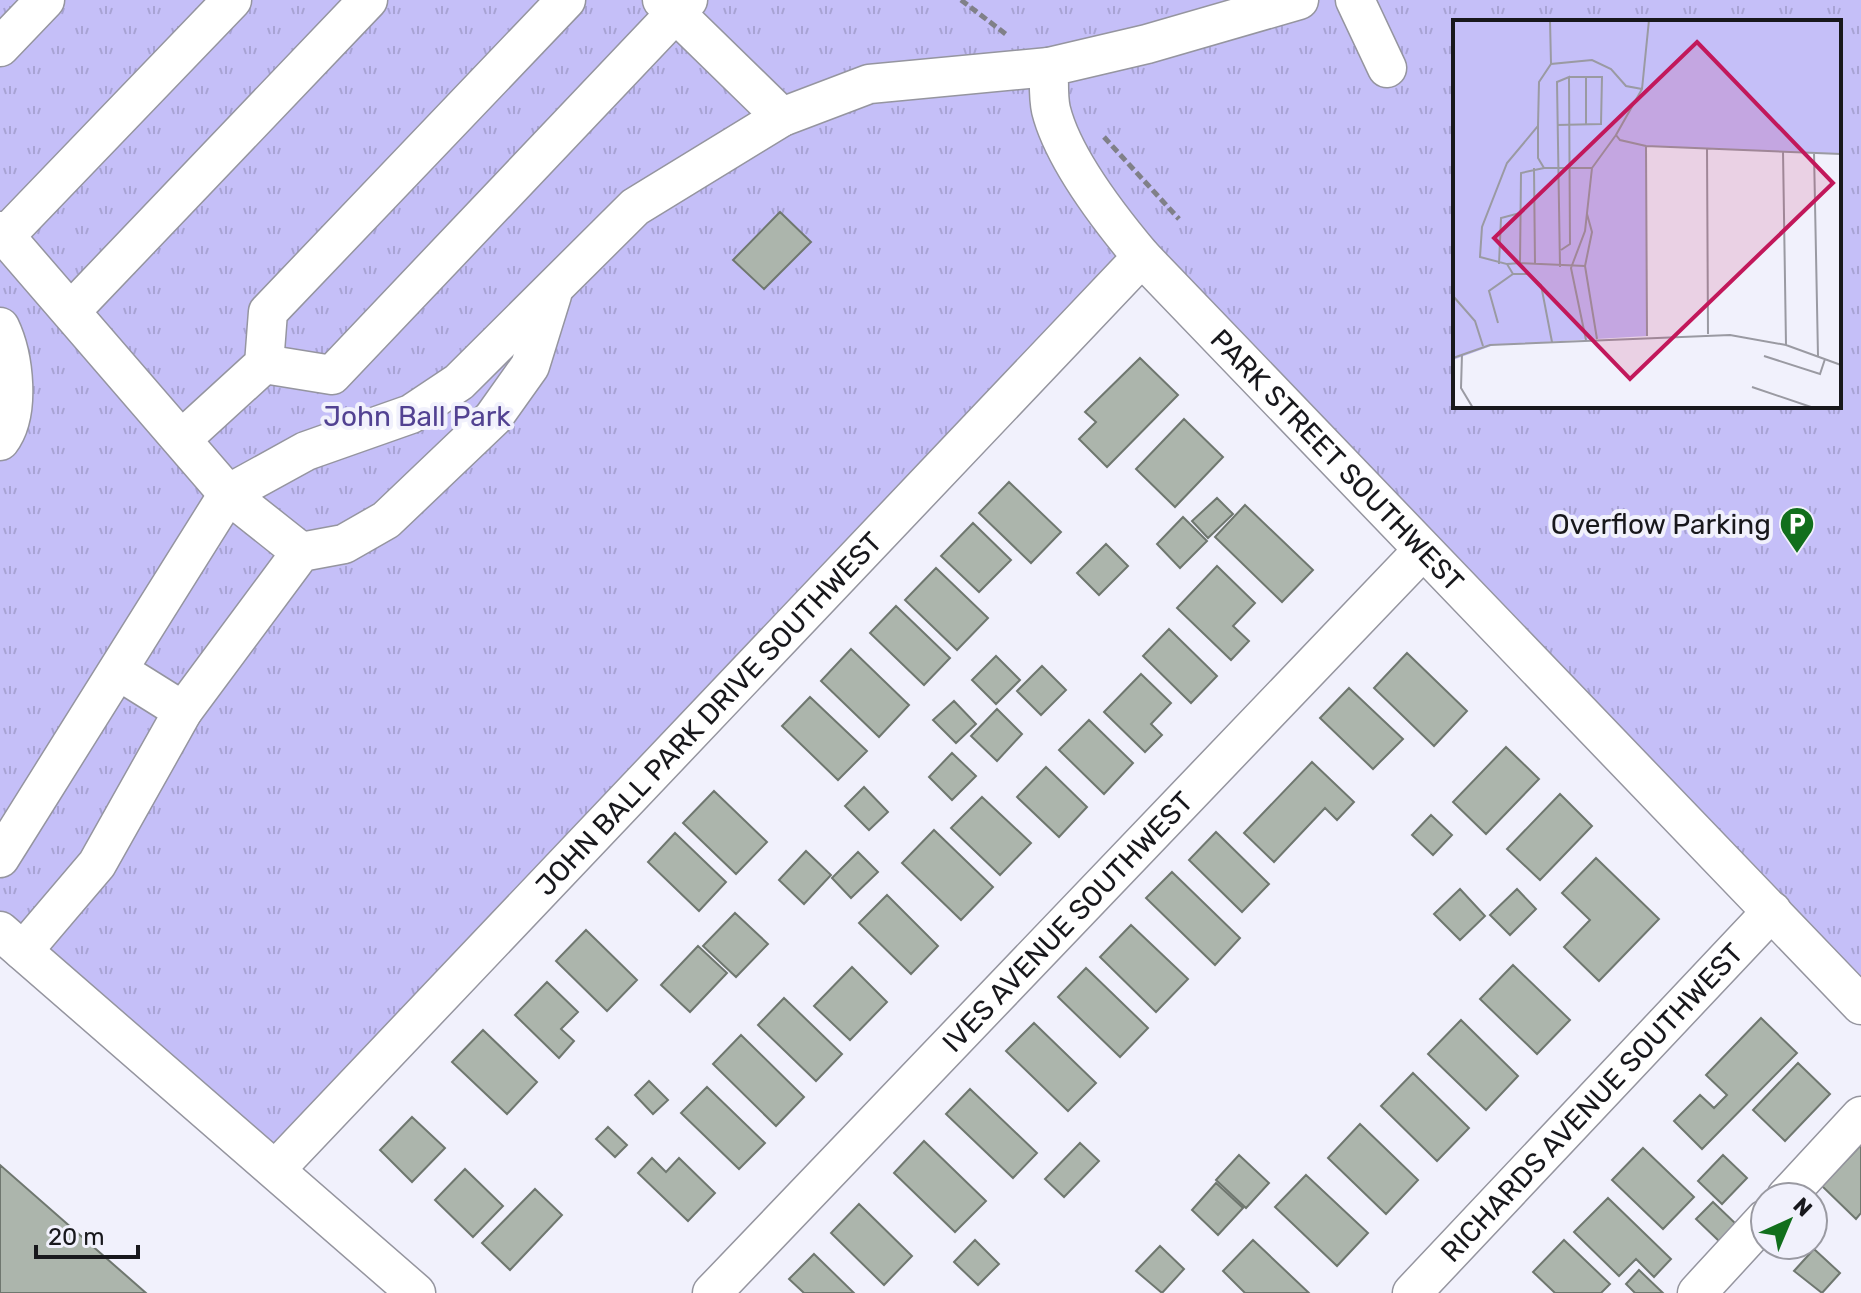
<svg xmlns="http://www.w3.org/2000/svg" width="1861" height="1293" viewBox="0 0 1861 1293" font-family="Rubik,sans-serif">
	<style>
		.park { fill: url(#park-tufts); fill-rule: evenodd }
		.building { fill: #acb5ac; stroke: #6f776f; stroke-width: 2 }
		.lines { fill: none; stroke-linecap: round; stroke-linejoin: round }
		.minor-casing { stroke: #95959f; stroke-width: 41 }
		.path { stroke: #808088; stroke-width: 5; stroke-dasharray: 8 4; stroke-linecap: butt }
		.minor { stroke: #fff; stroke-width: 38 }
		.labels { text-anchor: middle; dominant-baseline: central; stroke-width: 8; stroke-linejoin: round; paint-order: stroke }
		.park-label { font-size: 28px; fill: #524292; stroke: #f1f1fc }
		.street-label { font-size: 28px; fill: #18181c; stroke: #f1f1fc }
		.poi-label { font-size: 28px; fill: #18181c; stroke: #f1f1fc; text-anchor: end }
		.inset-road { fill: none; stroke: #9a9aa2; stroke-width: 2 }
		.view { fill: #c2185b; fill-opacity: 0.15; stroke: #c2185b; stroke-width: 4 }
		.inset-edge { fill: none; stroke: #18181c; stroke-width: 4 }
	</style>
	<defs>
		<pattern id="park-tufts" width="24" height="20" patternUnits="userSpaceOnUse" patternTransform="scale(2)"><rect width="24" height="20" fill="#c5bff8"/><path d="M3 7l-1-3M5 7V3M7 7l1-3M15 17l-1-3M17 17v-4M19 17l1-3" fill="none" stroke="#a8a3d4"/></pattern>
	</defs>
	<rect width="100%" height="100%" fill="#f1f1fc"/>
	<path class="park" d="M0 0H1861V1008L1142 257 276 1169 0 931ZM1455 22H1839V406H1455Z"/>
	<path class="building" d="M780 212 811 242 764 289 733 260Z
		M1140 358 1178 395 1107 467 1079 439 1096 422 1085 412Z
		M1184 419 1223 457 1175 507 1136 469Z
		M1009 482 1061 532 1031 563 979 513Z
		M1217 498 1233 514 1208 538 1192 521Z
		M1245 505 1313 570 1282 602 1215 537Z
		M1183 517 1207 541 1180 568 1157 544Z
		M973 523 1011 560 979 592 941 556Z
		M1106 544 1128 566 1099 595 1077 573Z
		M1217 566 1255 603 1233 626 1249 641 1231 660 1177 608Z
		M936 568 988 618 957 650 905 600Z
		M896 606 950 658 924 685 870 633Z
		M1169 629 1217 676 1191 703 1143 656Z
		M851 649 909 705 879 737 821 681Z
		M1407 653 1467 711 1434 746 1374 688Z
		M996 656 1020 680 996 704 972 680Z
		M1042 666 1066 690 1041 715 1017 691Z
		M1141 674 1171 703 1151 724 1162 735 1145 752 1104 712Z
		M1349 688 1403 739 1373 769 1320 718Z
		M810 697 867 751 838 780 782 726Z
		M954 701 976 724 956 743 933 720Z
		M997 709 1022 734 997 761 971 736Z
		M1089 720 1133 763 1104 794 1059 750Z
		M1506 747 1539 779 1486 834 1453 802Z
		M952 753 976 776 952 800 929 777Z
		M1312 762 1354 802 1337 820 1325 808 1274 862 1244 833Z
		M1046 767 1087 807 1059 837 1017 797Z
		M864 787 888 812 869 830 845 806Z
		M714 791 767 842 736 874 683 823Z
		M1560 794 1592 826 1540 880 1507 849Z
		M982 797 1031 843 1000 875 951 828Z
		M1431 815 1452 835 1433 855 1412 835Z
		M934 830 993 887 961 920 902 863Z
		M1216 832 1269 884 1242 912 1189 860Z
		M675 833 726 882 699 911 648 862Z
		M806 851 831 875 804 904 779 880Z
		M858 852 878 872 851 898 832 878Z
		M1596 858 1659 919 1599 981 1564 947 1590 920 1562 893Z
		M1172 872 1240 938 1215 965 1146 898Z
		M1460 889 1485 916 1460 940 1434 914Z
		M1517 889 1536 909 1510 935 1490 915Z
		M887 895 938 946 911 974 859 923Z
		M735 913 768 944 736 977 703 946Z
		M1131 925 1188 979 1156 1012 1100 957Z
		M586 930 637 980 607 1011 556 961Z
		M698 946 727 973 690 1012 661 985Z
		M1513 965 1570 1020 1537 1054 1480 999Z
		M852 967 887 1002 850 1040 814 1006Z
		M1086 968 1148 1028 1120 1057 1058 997Z
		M547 982 578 1012 561 1029 574 1041 559 1058 515 1015Z
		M784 998 842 1054 816 1081 758 1025Z
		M1761 1018 1797 1053 1702 1149 1674 1121 1700 1095 1714 1108 1727 1095 1706 1075Z
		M1461 1020 1518 1076 1486 1110 1428 1054Z
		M1034 1023 1096 1083 1068 1111 1006 1051Z
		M483 1030 537 1082 507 1114 452 1062Z
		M741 1035 804 1097 776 1126 713 1064Z
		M1798 1063 1830 1094 1785 1141 1753 1110Z
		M1413 1073 1469 1128 1437 1161 1381 1106Z
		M649 1081 668 1100 653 1114 635 1095Z
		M707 1087 765 1143 739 1169 681 1113Z
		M970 1089 1037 1153 1013 1178 946 1114Z
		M412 1117 445 1148 412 1182 380 1150Z
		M1360 1124 1418 1180 1386 1214 1328 1158Z
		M608 1127 627 1145 615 1157 596 1139Z
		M924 1141 986 1201 955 1232 894 1173Z
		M1080 1143 1099 1161 1064 1197 1045 1179Z
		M1861 1145V1213L1856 1219 1822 1186Z
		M1643 1148 1694 1197 1663 1229 1612 1180Z
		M1239 1155 1269 1183 1246 1208 1216 1180Z
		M1723 1155 1747 1178 1722 1204 1698 1181Z
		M652 1158 666 1172 679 1158 715 1193 688 1221 638 1173Z
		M0 1165 146 1293H0Z
		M465 1169 503 1206 473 1237 435 1200Z
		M1306 1175 1368 1233 1337 1266 1275 1207Z
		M1216 1183 1243 1208 1218 1235 1192 1210Z
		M535 1189 562 1215 510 1270 482 1243Z
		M1608 1198 1671 1259 1654 1277 1636 1259 1619 1276 1574 1232Z
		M1713 1202 1736 1224 1720 1242 1696 1219Z
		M859 1204 912 1256 884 1285 831 1233Z
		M975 1240 999 1264 978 1285 954 1262Z
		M1253 1240 1309 1293H1245L1223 1271Z
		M1564 1240 1610 1284 1601 1293H1555L1533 1272Z
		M1160 1246 1184 1269 1162 1293 1136 1271Z
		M1814 1249 1840 1273 1822 1293 1794 1271Z
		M814 1254 854 1293H804L789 1279Z
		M1639 1270 1663 1293H1635L1626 1284Z"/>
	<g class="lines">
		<defs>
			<g id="minor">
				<path d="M662 0 782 117"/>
				<path id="s1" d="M1299 0 1147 44 1049 67C1049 80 1048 97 1051 110 1063 158 1110 219 1142 257L1861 1005"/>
				<path d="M1355 0 1387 68"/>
				<path d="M0 47 45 0"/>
				<path d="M0 231 5 236 232 0"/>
				<path d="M5 236 228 494 301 552"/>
				<path d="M71 311 368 0"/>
				<path d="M0 327C14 356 21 414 0 441"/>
				<path d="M264 364 332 375 688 0"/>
				<path d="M182 439 264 364 268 312 566 0"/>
				<path d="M119 671 183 711"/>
				<path d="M0 858 228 494 306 451 411 414 459 382 635 207 782 117 869 84 1049 67"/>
				<path d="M0 931 416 1293"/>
				<path d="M23 951 97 864 183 711 301 552 344 544 386 520 493 418 530 366 552 295"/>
				<path id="s2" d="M276 1169 1142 257"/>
				<path d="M1786 1197 1861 1116"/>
				<path id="s3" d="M712 1293 1423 550"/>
				<path id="s4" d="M1412 1293 1772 911"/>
				<path d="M1697 1293 1765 1219"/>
			</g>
		</defs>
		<use href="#minor" class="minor-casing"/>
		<path class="path" d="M961 0 1007 35
			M1104 137 1179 219"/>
		<use href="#minor" class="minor"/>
	</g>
	<defs>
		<symbol id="parking-pin" viewBox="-11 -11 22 30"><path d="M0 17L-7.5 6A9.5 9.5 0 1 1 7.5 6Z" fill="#116f1c" stroke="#f1f1fc"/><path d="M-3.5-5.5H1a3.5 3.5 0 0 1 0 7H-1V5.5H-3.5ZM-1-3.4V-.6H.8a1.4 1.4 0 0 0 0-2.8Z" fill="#fff"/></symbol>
	</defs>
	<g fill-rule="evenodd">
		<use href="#parking-pin" x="1777" y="504" width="40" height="54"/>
	</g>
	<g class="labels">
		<g class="park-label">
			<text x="417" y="416">John Ball Park</text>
		</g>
		<g class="street-label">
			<text stroke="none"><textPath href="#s1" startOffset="758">PARK STREET SOUTHWEST</textPath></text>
			<text stroke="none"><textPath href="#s2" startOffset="628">JOHN BALL PARK DRIVE SOUTHWEST</textPath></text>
			<text stroke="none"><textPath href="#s3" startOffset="514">IVES AVENUE SOUTHWEST</textPath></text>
			<text stroke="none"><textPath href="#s4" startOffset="262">RICHARDS AVENUE SOUTHWEST</textPath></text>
		</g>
		<g class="poi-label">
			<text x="1771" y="524">Overflow Parking</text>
		</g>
	</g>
	<g transform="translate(1453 20)">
		<rect width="388" height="388" fill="#f1f1fc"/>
		<path d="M0 0H388V134L193 126 194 316 41 325 0 340Z" fill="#c5bff8"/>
		<path class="inset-road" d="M97 0 98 44M196 0 189 69 163 115 167 120 193 126 388 134M133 57V104M104 105 148 104 149 57H116M85 106V138L91 148H139M193 126 194 316M254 128 255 314M330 131 333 325M361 132 365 336M81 148 82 244M134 194 139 212 132 246 144 319M67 243 132 246M46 244 48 198 67 193M54 244 67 243 68 153 91 148M107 247 104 62 116 57 117 224 108 230M60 254 54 244 27 237 29 207 54 143 85 106 86 62 98 44 139 40 158 49 173 66 189 69M0 276 22 301 30 326M45 303 36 271 60 254H76L88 265 99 322M133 320 118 248 132 211 139 148 163 115M9 334 8 368 20 388M311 336 367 354 372 339M0 338 37 325 277 315 333 325 388 345M299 367 361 388"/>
		<path class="view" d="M244 22 380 163 177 359 41 218Z"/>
		<rect width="388" height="388" class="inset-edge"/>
	</g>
	<g transform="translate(1789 1221) rotate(44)"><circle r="38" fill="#f1f1fc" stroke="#9a9aa2" stroke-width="2"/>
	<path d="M0-6L14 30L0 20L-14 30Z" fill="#116f1c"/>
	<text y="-12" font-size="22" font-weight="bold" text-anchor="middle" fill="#18181c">N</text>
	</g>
	<path d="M36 1245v12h102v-12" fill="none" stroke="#18181c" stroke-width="4"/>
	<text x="48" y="1245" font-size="24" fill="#18181c" stroke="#f1f1fc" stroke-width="6" paint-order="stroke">20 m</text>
</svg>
